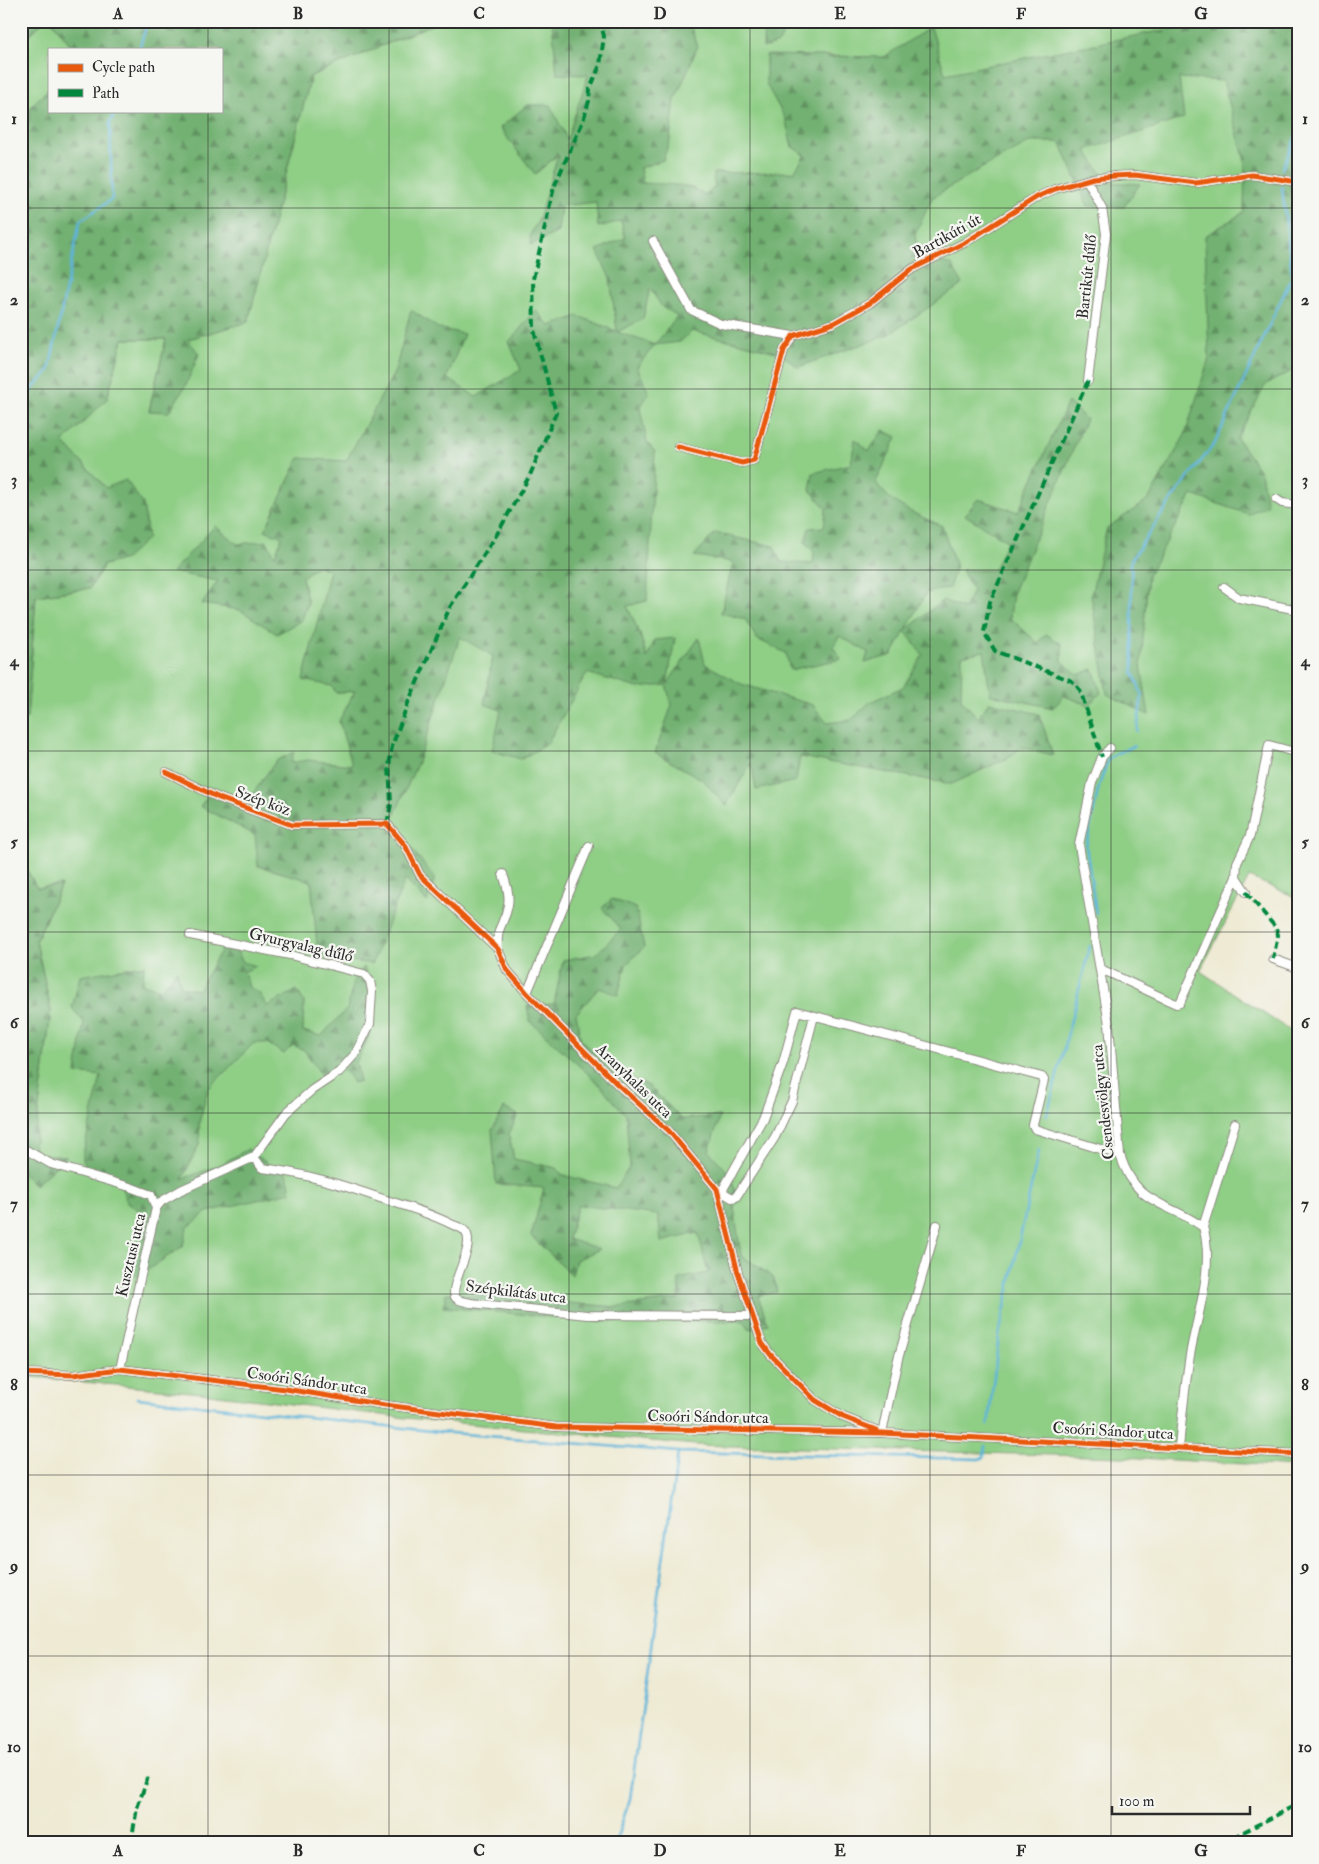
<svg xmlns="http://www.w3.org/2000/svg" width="1319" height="1864" viewBox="0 0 1319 1864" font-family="'IM FELL Double Pica',serif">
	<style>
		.green { fill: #8ece85; stroke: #5c7c58 }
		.forest { fill: url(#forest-firs); stroke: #4e6e4e; fill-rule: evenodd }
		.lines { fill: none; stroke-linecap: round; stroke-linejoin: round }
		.stream { stroke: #5db4da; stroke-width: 2.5 }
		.street-casing { stroke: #8c8a7f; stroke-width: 10 }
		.street { stroke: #fff; stroke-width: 8 }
		.quiet { stroke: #00873e; stroke-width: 4; stroke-dasharray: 8 4; stroke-linecap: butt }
		.cycleway-casing { stroke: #f6f6f2; stroke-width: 8 }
		.cycleway { stroke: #e8590c; stroke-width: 5 }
		.grid { fill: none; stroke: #2b2b2b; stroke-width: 1; stroke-opacity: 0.55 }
		.labels { text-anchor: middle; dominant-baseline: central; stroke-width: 4.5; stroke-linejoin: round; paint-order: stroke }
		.street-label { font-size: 16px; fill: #2b2b2b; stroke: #f6f6f2 }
		.neatline { fill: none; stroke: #2b2b2b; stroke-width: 2 }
		.grid-label { font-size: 16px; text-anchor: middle; font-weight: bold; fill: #2b2b2b }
	</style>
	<defs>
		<pattern id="forest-firs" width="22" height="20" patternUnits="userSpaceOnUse" patternTransform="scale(1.25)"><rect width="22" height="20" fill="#72b172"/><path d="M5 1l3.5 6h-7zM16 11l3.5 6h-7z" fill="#5e905e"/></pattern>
	</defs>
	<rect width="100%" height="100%" fill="#f6f6f2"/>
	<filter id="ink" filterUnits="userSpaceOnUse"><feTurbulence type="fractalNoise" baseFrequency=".02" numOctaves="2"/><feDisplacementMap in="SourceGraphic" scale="10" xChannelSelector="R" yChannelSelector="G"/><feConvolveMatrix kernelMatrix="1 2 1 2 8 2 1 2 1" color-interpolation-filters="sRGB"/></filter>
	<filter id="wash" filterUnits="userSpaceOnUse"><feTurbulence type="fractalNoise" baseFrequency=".0096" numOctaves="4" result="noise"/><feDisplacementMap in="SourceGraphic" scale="20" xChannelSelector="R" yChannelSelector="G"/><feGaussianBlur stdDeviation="1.12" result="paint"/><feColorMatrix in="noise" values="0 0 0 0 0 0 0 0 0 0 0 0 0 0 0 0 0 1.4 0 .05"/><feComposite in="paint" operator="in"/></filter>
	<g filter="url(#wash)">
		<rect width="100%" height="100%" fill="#eeead3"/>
		<path class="green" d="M44 21H52L74 49H49V88L31 106 29 122 21 128V43Z
			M440 21H1298V898L1249 877 1200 971 1298 1036V1467L1122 1457 696 1445 406 1418 201 1393 21 1376V1171L35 1185 66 1157 37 1154 34 1146 51 1011 36 941 61 885 37 888 21 860V720L27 718 36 596 90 588 104 565 125 559 106 488 63 442 107 399 123 339H166L149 410 188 339 248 322 311 76Z"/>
		<path class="forest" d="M21 21H44L21 43Z
			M52 21H440L311 76 248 322 188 339 199 354 186 385 169 412 149 411 166 339H123L107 399 63 442 106 488 126 480 143 504 148 538 125 559 104 565 90 588 36 596 27 718 21 720V128L29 122 31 106 49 88V111H221V49H74Z
			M552 21H688L698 46 675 100 670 140 663 160 640 168 643 183C666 185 686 182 706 195L715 187 713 173 794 172 805 155 792 147 785 118 766 84V55L884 57 931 27 945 74 1209 21H1298V174L1289 175 1298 244V353L1294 370 1266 384 1237 438 1261 473 1267 505 1248 514 1192 495 1148 576 1141 665 1149 715 1107 694 1091 595 1107 528 1148 500 1185 435 1209 358 1205 236 1244 212 1245 161 1223 81 1179 78 1184 118 1086 150 1107 182 1140 184 1124 207 1088 206 1060 142H1031L978 170 932 198 915 235 919 259 951 264 963 284 888 335 798 367 780 353 692 331 680 342 655 345 637 367 649 393 640 408 647 442 655 452 647 601 627 606 640 634 647 658 655 640 675 638 667 684 699 638 705 664 741 684 813 705 827 723 851 720 870 702 903 687 923 655 905 631 892 655 865 663 868 652 839 636 833 647 841 659 790 670 786 653 757 639 745 619 721 613 733 562 694 556 715 533 774 546 781 562 813 564 814 552 805 542 809 528 824 527 826 508 810 490 813 473 851 464 855 439 869 451 883 430 897 437 876 482C890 505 918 515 942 526L956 567 949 588 926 593 906 630 943 600 964 609 973 591 962 570H994L1007 541 965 515 978 499 1018 512 1068 402 1086 419 1013 592 1010 618 1038 643 1046 634 1062 644V661L1078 675 1093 669 1101 693 1088 705 1064 696 1053 708 990 694 984 651 962 656 961 699 978 718 989 702 1039 714 1053 755 1021 747 1012 756 952 784 800 757 796 781 756 790 751 763 726 806 703 780 655 753 672 705 666 685 638 688 587 673 547 744 521 759 492 751 501 710 484 704 493 656 460 637 418 762 391 823 435 878 427 902 405 880 372 964 318 956 311 881 258 866 255 835 200 806 212 791 246 803 276 761 294 752 291 763 308 760 352 765 339 721 355 691 336 693 332 686 303 680 330 570 317 566 302 577 308 603 302 620 277 634 240 610 202 604 218 581 172 572 215 526 237 544 267 541 275 556 282 537 265 530 299 458 346 461 395 371 411 310 438 328 464 334 447 378 476 397 521 370 509 342 536 310 550 326 578 316 617 331 610 278 597 250 625 238 621 221 598 227 596 202 561 206 558 232 531 245 530 235 538 221 558 155 535 174 500 128 527 105H550L567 139 588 75 557 74ZM650 288 662 307 677 316 655 345 617 332 643 319Z
			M764 21H790L779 43 763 48Z
			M21 860 37 888 61 885 36 941 51 1011 34 1146 37 1154 67 1156 35 1185 21 1171Z
			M612 899 636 908 644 947 626 965 618 995 599 988 576 1014 581 1040 617 1074 649 1086 682 1119 720 1116 709 1151 727 1171 740 1201 734 1206 741 1255 774 1278 777 1292 758 1296 768 1324 750 1329 744 1321H594L443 1307 446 1293 618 1307 679 1299V1279L708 1273 698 1233 661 1242 658 1215 578 1205 568 1239 600 1249 576 1260 572 1275 531 1236 544 1188 496 1184 492 1130 504 1108 518 1115 509 1134 514 1159 557 1168 562 1175 616 1188 630 1166 626 1115 597 1082 530 1021 527 1006 554 1004 563 960 596 954 621 929 602 908Z
			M223 947 236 949 243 962 256 966 244 972 249 987 259 993 267 1006 297 990 304 1002 303 1031 321 1036 347 1009 354 980 364 967 376 1005 368 1039 356 1062 360 1081 353 1083 347 1073 340 1067 323 1077 304 1050 293 1045 284 1054 267 1043H254L208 1089 199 1123 200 1143 182 1179 220 1165 248 1149 271 1166 287 1173 291 1192 207 1212 187 1228 183 1246 136 1278 127 1261 141 1211 128 1204 119 1181 90 1172 83 1160V1153L101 1076 76 1073 84 1022 72 1008 80 976 144 965 143 984 161 989 177 970 181 987 198 990Z"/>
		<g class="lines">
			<path class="stream" d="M139 49 148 21
				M1282 169 1298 132
				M21 401 49 371 80 221 112 199 110 123 115 111
				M1137 731 1142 695 1133 672 1131 560 1174 496 1215 443 1292 276 1282 187
				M1096 913 1086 846 1099 786 1108 759 1115 754 1134 746
				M1047 1115 1090 946
				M137 1398 439 1432 678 1452 979 1459 984 1457 985 1446
				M988 1425 999 1335 1039 1150
				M615 1843 630 1799 678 1452"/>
		</g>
	</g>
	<g filter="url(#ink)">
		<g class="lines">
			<defs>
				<path id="street" d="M1087 180 1102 208 1106 234 1088 381
					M653 241 691 310 721 324 793 336
					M678 447 742 463 754 460 784 350 793 336 834 323 870 303 912 269 966 242 1037 197 1055 189 1093 178 1114 176 1135 175 1196 183 1252 175 1298 182
					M1276 499 1282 503 1298 505
					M1224 587 1239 598 1298 610
					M1110 748 1102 757 1092 783 1079 845 1109 1024 1120 1155C1137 1207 1165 1200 1203 1227 1215 1265 1197 1316 1190 1355 1185 1386 1182 1416 1179 1447
					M166 772 219 798 292 825 387 824 405 845 420 875 498 949 507 970 527 993 616 1083 669 1131 717 1189 738 1273 762 1343 770 1354 815 1400 843 1417 878 1431
					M1246 892 1236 877 1237 863 1250 836 1269 745 1298 753
					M498 949C496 924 505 925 508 905 510 894 506 884 503 874
					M1273 959 1298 968
					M1101 969 1176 1004 1180 1003 1236 877
					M527 993 589 846
					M21 1147 51 1164 130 1187 151 1195 156 1208 120 1369
					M254 1157 262 1168C304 1173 343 1185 383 1199 406 1206 429 1213 451 1224 455 1226 461 1227 465 1231 478 1247 444 1290 457 1299 460 1301 467 1302 471 1303L587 1315 752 1316
					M719 1190 732 1198 736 1197 775 1137 792 1101 814 1016
					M722 1191 763 1118 783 1063 797 1011 1042 1077 1044 1080 1033 1125 1035 1129 1120 1155
					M156 1208 162 1201 181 1190 254 1157 286 1113 312 1090 339 1072 356 1053 370 1024 372 991 370 981 364 974 290 955 190 935
					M1203 1227 1235 1124
					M21 1373 73 1375 120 1369 285 1389 385 1405 556 1427 882 1433 1298 1454
					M882 1433 898 1359 937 1225"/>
			</defs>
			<use href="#street" class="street-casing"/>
			<use href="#street" class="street"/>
			<path class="quiet" d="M1088 381 990 602 984 632 995 651 1072 681 1080 690 1102 757
				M387 824 391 804 389 766 392 746 408 703 450 607 497 534 530 475 556 413 534 330 533 279 554 187 583 121 589 101 590 89 600 65 604 36 600 21
				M1246 892 1276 928 1278 935 1273 959
				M131 1843 137 1808 149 1774
				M1222 1843 1298 1804"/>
			<defs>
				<path id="cycleway" d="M678 447 742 463 754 460 784 350 793 336 834 323 870 303 912 269 966 242 1037 197 1055 189 1093 178 1114 176 1135 175 1196 183 1252 175 1298 182
					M166 772 219 798 292 825 387 824 405 845 420 875 498 949 507 970 527 993 616 1083 669 1131 717 1189 738 1273 762 1343 770 1354 815 1400 843 1417 876 1430
					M21 1373 73 1375 120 1369 285 1389 385 1405 556 1427 882 1433 1298 1454"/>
			</defs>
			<use href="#cycleway" class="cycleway-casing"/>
			<use href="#cycleway" class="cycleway"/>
		</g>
	</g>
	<path class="grid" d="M208 21V49M389 21V1843M569 21V1843M750 21V1843M930 21V1843M1111 21V1843M208 111V1843M21 208H1298M21 389H1298M21 570H1298M21 751H1298M21 932H1298M21 1113H1298M21 1294H1298M21 1475H1298M21 1656H1298"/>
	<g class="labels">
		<g class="street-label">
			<text transform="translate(947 236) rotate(-29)">Bartikúti út</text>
			<text transform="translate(1087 277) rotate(-84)">Bartikút dűlő</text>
			<text transform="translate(263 801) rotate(20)">Szép köz</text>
			<text transform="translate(301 945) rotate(13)">Gyurgyalag dűlő</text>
			<text transform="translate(634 1081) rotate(44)">Aranyhalas utca</text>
			<text transform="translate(1103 1102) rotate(-96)">Csendesvölgy utca</text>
			<text transform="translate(131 1255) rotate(-77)">Kusztusi utca</text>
			<text transform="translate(516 1292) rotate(7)">Szépkilátás utca</text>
			<text transform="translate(307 1381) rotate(8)">Csoóri Sándor utca</text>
			<text transform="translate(708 1417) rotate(1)">Csoóri Sándor utca</text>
			<text transform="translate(1113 1431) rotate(3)">Csoóri Sándor utca</text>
		</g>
	</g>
	<rect width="1319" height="1864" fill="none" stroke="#f6f6f2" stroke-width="55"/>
	<rect x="48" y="48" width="175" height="65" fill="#f6f6f2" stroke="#a5a5a2"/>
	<rect x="58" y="64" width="25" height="8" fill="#e8590c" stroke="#a5a5a2"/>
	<text x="92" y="72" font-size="15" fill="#2b2b2b">Cycle path</text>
	<rect x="58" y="89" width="25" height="8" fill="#00873e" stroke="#a5a5a2"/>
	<text x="92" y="98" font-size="15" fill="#2b2b2b">Path</text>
	<path d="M1112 1806v8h138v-8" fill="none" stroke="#2b2b2b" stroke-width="2.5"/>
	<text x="1119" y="1806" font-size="15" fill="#2b2b2b" stroke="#f6f6f2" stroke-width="4" paint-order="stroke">100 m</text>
	<rect x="28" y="28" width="1264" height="1808" class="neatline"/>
	<g class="grid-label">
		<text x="118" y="19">A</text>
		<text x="298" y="19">B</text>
		<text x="479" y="19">C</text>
		<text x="660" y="19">D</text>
		<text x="840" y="19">E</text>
		<text x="1021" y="19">F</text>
		<text x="1201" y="19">G</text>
		<text x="14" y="124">1</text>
		<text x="1305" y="124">1</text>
		<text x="14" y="305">2</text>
		<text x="1305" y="305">2</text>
		<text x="14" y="485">3</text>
		<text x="1305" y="485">3</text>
		<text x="14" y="666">4</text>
		<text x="1305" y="666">4</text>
		<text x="14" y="847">5</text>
		<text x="1305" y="847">5</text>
		<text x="14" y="1028">6</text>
		<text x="1305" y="1028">6</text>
		<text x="14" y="1209">7</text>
		<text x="1305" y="1209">7</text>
		<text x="14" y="1390">8</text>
		<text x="1305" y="1390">8</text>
		<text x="14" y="1571">9</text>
		<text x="1305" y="1571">9</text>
		<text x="14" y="1752">10</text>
		<text x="1305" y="1752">10</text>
		<text x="118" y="1856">A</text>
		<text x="298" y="1856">B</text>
		<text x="479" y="1856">C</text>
		<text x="660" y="1856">D</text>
		<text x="840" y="1856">E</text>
		<text x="1021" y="1856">F</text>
		<text x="1201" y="1856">G</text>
	</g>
</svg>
